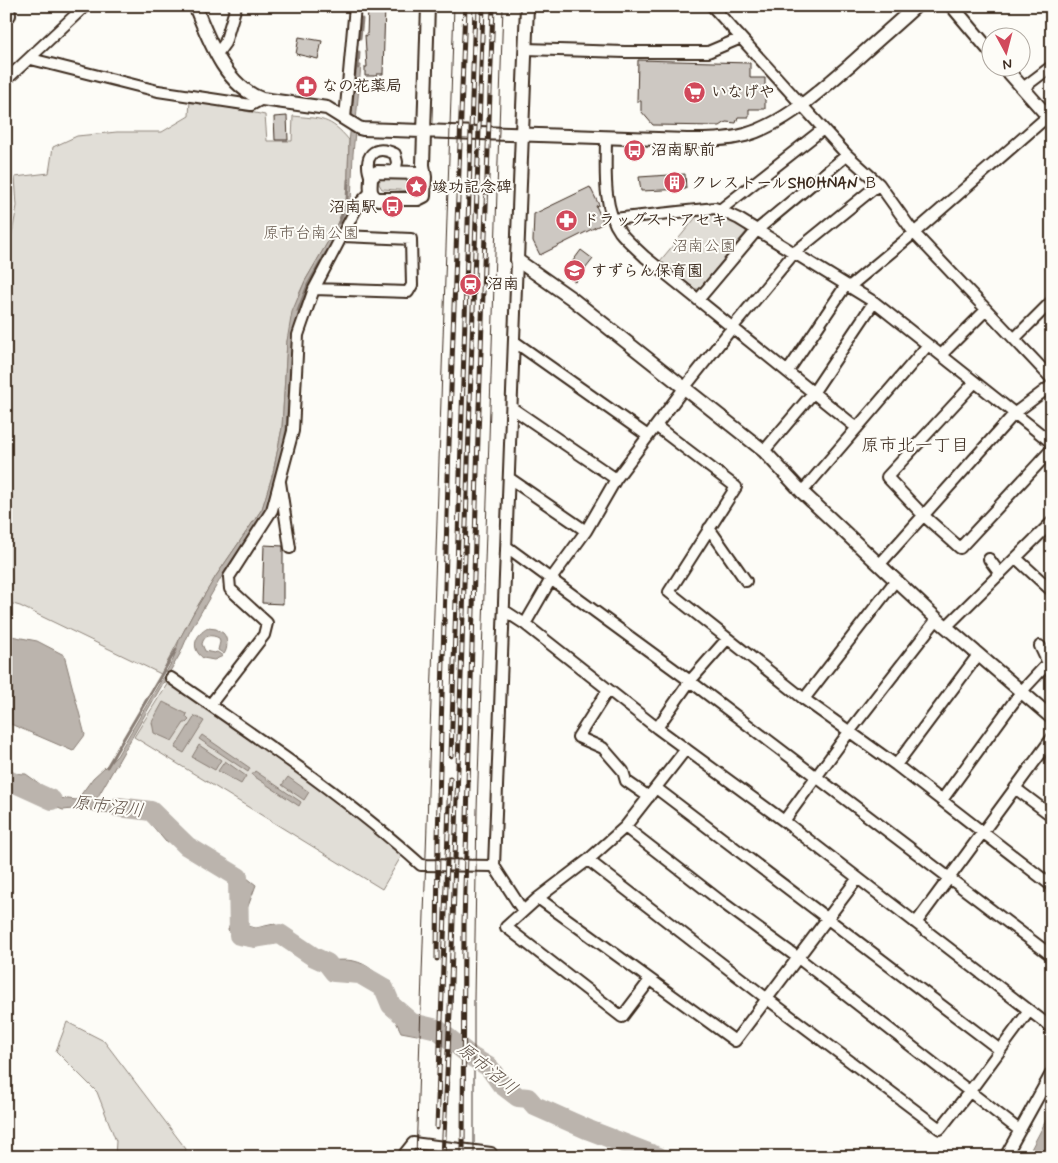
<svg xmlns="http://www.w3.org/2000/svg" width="1058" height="1163" viewBox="0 0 1058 1163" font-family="Mynerve,'Klee One',sans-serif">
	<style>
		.green { fill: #e1ded7; stroke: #8e847a }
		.water { fill: #bbb4ad; stroke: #887d74 }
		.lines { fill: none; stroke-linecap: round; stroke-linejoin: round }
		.stream { stroke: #887d74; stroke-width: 3 }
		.river { stroke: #bbb4ad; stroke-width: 20 }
		.building { fill: #cdc8c2; stroke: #3b2a1e }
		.minor-casing { stroke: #3b2a1e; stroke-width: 14 }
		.tertiary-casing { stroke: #3b2a1e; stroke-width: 16 }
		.minor { stroke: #fdfcf7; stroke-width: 10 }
		.tertiary { stroke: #fdfcf7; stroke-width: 12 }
		.tram { stroke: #3b2a1e; stroke-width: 1 }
		.rail-casing { stroke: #3b2a1e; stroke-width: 5 }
		.rail { stroke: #fdfcf7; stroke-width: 3; stroke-dasharray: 9; stroke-linecap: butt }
		.labels { text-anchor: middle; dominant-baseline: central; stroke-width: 4; stroke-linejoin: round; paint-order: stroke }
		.poi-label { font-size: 16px; font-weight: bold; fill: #3b2a1e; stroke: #fdfcf7; text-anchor: start }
		.park-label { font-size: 16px; fill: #64574c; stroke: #fdfcf7 }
		.neighbourhood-label { font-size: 18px; fill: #3b2a1e; stroke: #fdfcf7 }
		.water-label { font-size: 18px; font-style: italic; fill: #615349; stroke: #fdfcf7 }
	</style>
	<rect width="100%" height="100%" fill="#fdfcf7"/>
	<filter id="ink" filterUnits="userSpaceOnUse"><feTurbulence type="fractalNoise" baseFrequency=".02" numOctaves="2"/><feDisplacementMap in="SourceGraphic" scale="10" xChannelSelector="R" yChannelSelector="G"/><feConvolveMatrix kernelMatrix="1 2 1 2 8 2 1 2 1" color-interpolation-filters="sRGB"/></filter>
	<g filter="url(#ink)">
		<path class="green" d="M190 100 265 115 267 141H292L293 116C321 119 330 117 349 140L347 201 333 233 305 281 299 294 287 341 282 428 273 473 262 509 216 576 194 612 161 674 20 606 6 602V239H11L17 206 15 177 49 173 53 147 77 136 117 132H162L189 116Z
			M379 178H416L419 182V187L413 191 382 189 379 184Z
			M710 214 734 221 746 228V232L699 289H695L660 261 698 215Z
			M171 678 405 850 382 889 134 737Z
			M67 1022 104 1041 186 1149 185 1157H115L116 1141 97 1092 56 1051Z"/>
		<path class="water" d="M357 65H361L353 154 351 203 348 216 309 283 301 301 292 342 286 429 279 470 267 508 226 569 189 633 180 654 96 800 139 805 172 833 184 836 228 863 256 885 241 925 256 928 274 924 299 937 326 960C335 961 346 959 354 961 381 967 395 999 406 1022L429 1023 432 1030 417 1035 401 1032 374 976 349 966 318 967 297 956 292 944 273 933 265 932 246 939 235 936 228 930 242 887 236 884 227 874 190 846 176 841 166 842 144 816 124 811 103 813 82 808 63 810 43 802 30 792 23 781 6 786V773L26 774 59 798 77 800 93 778 117 756 173 660 179 640 194 612 216 576 262 509 273 473 282 428 287 341 292 312 305 281 333 233 347 201 349 143Z
			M208 628 216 629 223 633C228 638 228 649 224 654L218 650 220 642 219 638C211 634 204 635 202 644L205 651 214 653 217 652 223 656 214 660 203 658C190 648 195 635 208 628Z
			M6 635 37 641 64 655 85 735 73 751 6 722Z
			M163 702 187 714 186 717 189 720 186 723H184L172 741 154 733 152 722Z
			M195 716 204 721 184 753 175 748Z
			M202 735 250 768 248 772 199 739Z
			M199 745 221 760 215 770 192 757Z
			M225 761 246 776 241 784 218 771Z
			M255 771 301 802 299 806 252 775Z
			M288 777 309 792 304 800 282 785Z
			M1052 1109V1157H1027Z"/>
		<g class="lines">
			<path class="stream" d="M360 38 362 19
				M358 68 359 52
				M339 223 347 200 348 180
				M298 311 308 285 326 253
				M107 767 176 650"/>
			<path class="river" d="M6 779 52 800
				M118 807 151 811 187 846 238 877 239 935 255 938 280 934 314 957 327 963 334 972 360 974 384 988 391 1005 412 1023 437 1029 472 1057 489 1067 501 1084 518 1097 528 1098 535 1106 589 1130 659 1157"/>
		</g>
		<path class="building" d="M368 6H385L383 74H377V76H365V67H367L365 35 367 36Z
			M299 37 322 41 318 59 296 54Z
			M638 60 750 63V78H765V109H749V117H738L736 123 726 122 720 126 653 125 641 111V101H637Z
			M299 79 314 83 312 91 298 88Z
			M287 116 288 140H275L274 117Z
			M685 174 686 189 641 191 639 177Z
			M590 187 599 205 596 206 604 223 540 255 533 241 534 214Z
			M581 250 593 259 575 282 564 273Z
			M264 545 283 546V604L262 603Z"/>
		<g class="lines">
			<defs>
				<path id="minor" d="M712 6 847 155 879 184 914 233 1052 379
					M6 17 10 15 9 6
					M525 49 625 52H708L741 38
					M217 54 225 43 236 6
					M31 59 158 91 251 105 262 99
					M6 80 85 6
					M1023 88 1052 66
					M345 118 355 6
					M606 138C606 167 602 207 620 232 627 241 637 249 645 257L857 428
					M371 178C362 157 374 143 395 154L397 162 395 172
					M720 210 823 129
					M614 219 715 208 739 219 874 302 1052 443
					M517 260 494 866 523 911
					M849 287 914 233 1048 116
					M314 289 408 292 412 285 411 239 343 236
					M698 300 757 230 847 155
					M1014 339 1052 301
					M515 342 648 436
					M941 355 986 310
					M788 371 846 285
					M975 382 887 477 923 515 960 548 1052 449
					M512 408 616 479
					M656 426 736 487 669 592 804 699 896 765 1052 886
					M764 451 813 393 874 302
					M509 478 586 531
					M280 482 290 548
					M802 492 928 345
					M709 528 746 581
					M507 547 690 681 1052 956
					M1016 558 1052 591
					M989 559 1000 574
					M879 565 1015 413 1052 385
					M505 611 525 624 657 728 784 821 1052 1028
					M525 624 551 579 586 531 616 479 685 387 732 328 794 253 879 184
					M946 627 1052 522
					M171 678C256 737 344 795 421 865L494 866
					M608 690 578 737 603 748 623 771 626 781 649 797
					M804 699 896 580
					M210 705 264 635 267 623 230 589 229 577 272 510 293 431 298 335 314 289 358 205 371 192
					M657 728 690 681 727 639
					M896 765 978 655
					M656 788 1000 1050
					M1015 788 1052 816
					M942 800 1021 692 1048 663 1040 646
					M784 821 849 732 937 619
					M625 827 723 903 797 957 1019 1130
					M588 860 766 998 940 1129 970 1091 1029 1011
					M538 898 735 1041 858 878
					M916 923 1052 738
					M650 980 622 1017 506 927 538 898 588 860 625 827 686 749
					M405 1157V1153L413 1143 491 1153V1157
					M1005 1157 1052 1072"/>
				<path id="tertiary" d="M195 6C209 40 225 86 262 99L327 108 359 128 363 129 687 140C706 140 726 140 745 135 786 123 818 92 850 65 872 45 894 26 916 6
					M527 6 517 260 571 298 764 451 802 492 937 619 1052 718
					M952 6 990 51
					M1005 68 1052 121
					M425 177 421 173 377 172 371 178C371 186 368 195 378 199H418L424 196 425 177 423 165 428 6"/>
			</defs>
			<use href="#minor" class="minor-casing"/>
			<use href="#tertiary" class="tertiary-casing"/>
			<use href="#minor" class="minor"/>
			<use href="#tertiary" class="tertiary"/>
			<path class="tram" d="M416 1157 454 6
				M474 1157V1000L477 810 503 6"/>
			<defs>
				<path id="rail" d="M451 756 475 6
					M437 959 438 839 449 444 465 6
					M437 1128 450 778
					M443 1157 450 1011 483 6
					M463 1157 464 924 478 436 493 6"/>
			</defs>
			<use href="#rail" class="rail-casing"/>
			<use href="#rail" class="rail"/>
		</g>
	</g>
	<defs>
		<symbol id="pharmacy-disc" viewBox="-11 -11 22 22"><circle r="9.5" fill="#d1495b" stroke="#fdfcf7"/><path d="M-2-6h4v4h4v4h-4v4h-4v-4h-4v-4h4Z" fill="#fff"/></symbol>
		<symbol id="supermarket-disc" viewBox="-11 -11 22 22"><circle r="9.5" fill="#d1495b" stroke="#fdfcf7"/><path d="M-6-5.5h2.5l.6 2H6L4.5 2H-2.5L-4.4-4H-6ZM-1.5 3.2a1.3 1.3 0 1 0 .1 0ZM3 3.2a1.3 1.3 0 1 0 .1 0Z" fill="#fff"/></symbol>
		<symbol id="bus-disc" viewBox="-11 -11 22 22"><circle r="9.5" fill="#d1495b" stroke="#fdfcf7"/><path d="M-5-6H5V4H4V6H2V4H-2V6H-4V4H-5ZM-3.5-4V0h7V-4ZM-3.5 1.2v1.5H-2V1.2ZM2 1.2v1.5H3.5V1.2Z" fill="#fff"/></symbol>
		<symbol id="building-disc" viewBox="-11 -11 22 22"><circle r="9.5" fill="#d1495b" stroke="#fdfcf7"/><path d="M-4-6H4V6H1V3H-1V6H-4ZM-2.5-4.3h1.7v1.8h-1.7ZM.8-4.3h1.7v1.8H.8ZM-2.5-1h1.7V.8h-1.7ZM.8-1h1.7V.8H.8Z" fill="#fff"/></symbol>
		<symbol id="sight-disc" viewBox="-11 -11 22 22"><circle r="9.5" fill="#d1495b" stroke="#fdfcf7"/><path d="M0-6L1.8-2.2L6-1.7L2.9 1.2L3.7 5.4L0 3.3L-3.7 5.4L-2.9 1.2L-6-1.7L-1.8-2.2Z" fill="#fff"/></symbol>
		<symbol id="school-disc" viewBox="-11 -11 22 22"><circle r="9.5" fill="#d1495b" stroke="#fdfcf7"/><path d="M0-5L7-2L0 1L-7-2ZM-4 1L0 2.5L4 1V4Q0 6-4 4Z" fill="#fff"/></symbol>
		<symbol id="station-disc" viewBox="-11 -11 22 22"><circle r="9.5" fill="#d1495b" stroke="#fdfcf7"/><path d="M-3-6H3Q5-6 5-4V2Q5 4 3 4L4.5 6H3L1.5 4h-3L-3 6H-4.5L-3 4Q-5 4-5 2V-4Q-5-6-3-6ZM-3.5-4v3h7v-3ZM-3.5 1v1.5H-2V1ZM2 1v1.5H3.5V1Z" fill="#fff"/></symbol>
	</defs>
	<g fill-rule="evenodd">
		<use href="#pharmacy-disc" x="294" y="74" width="25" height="25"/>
		<use href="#supermarket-disc" x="682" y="80" width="25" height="25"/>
		<use href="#bus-disc" x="622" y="138" width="25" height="25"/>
		<use href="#building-disc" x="662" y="170" width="25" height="25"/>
		<use href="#sight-disc" x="404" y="174" width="25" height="25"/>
		<use href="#bus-disc" x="380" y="194" width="25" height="25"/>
		<use href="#pharmacy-disc" x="554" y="208" width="25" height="25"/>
		<use href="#school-disc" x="562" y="258" width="25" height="25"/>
		<use href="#station-disc" x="458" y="272" width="25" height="25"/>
	</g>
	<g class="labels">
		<g class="poi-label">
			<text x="322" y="86">なの花薬局</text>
			<text x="711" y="92">いなげや</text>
			<text x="651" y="150">沼南駅前</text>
			<text x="691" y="183">クレストールSHOHNAN Ｂ</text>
			<text x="432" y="187">竣功記念碑</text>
			<text x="377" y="207" text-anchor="end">沼南駅</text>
			<text x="583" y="220">ドラッグストアセキ</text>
			<text x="591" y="271">すずらん保育園</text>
			<text x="487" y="284">沼南</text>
		</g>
		<g class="park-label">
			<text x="311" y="233">原市台南公園</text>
			<text x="704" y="246">沼南公園</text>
		</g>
		<g class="neighbourhood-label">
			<text x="915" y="446">原市北一丁目</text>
		</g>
		<g class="water-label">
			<text transform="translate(108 807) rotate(7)">原市沼川</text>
			<text transform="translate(487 1069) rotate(39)">原市沼川</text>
		</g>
	</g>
	<rect width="1058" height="1163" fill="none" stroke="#fdfcf7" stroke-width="25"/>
	<rect x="12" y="12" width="1033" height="1138" fill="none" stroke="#3b2a1e" stroke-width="2" filter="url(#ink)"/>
	<g transform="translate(1006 52) rotate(173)"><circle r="24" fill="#fdfcf7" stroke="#afa8a0"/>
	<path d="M0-4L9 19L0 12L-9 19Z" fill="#d1495b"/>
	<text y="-8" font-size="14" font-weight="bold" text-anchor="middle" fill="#3b2a1e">N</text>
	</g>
</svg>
